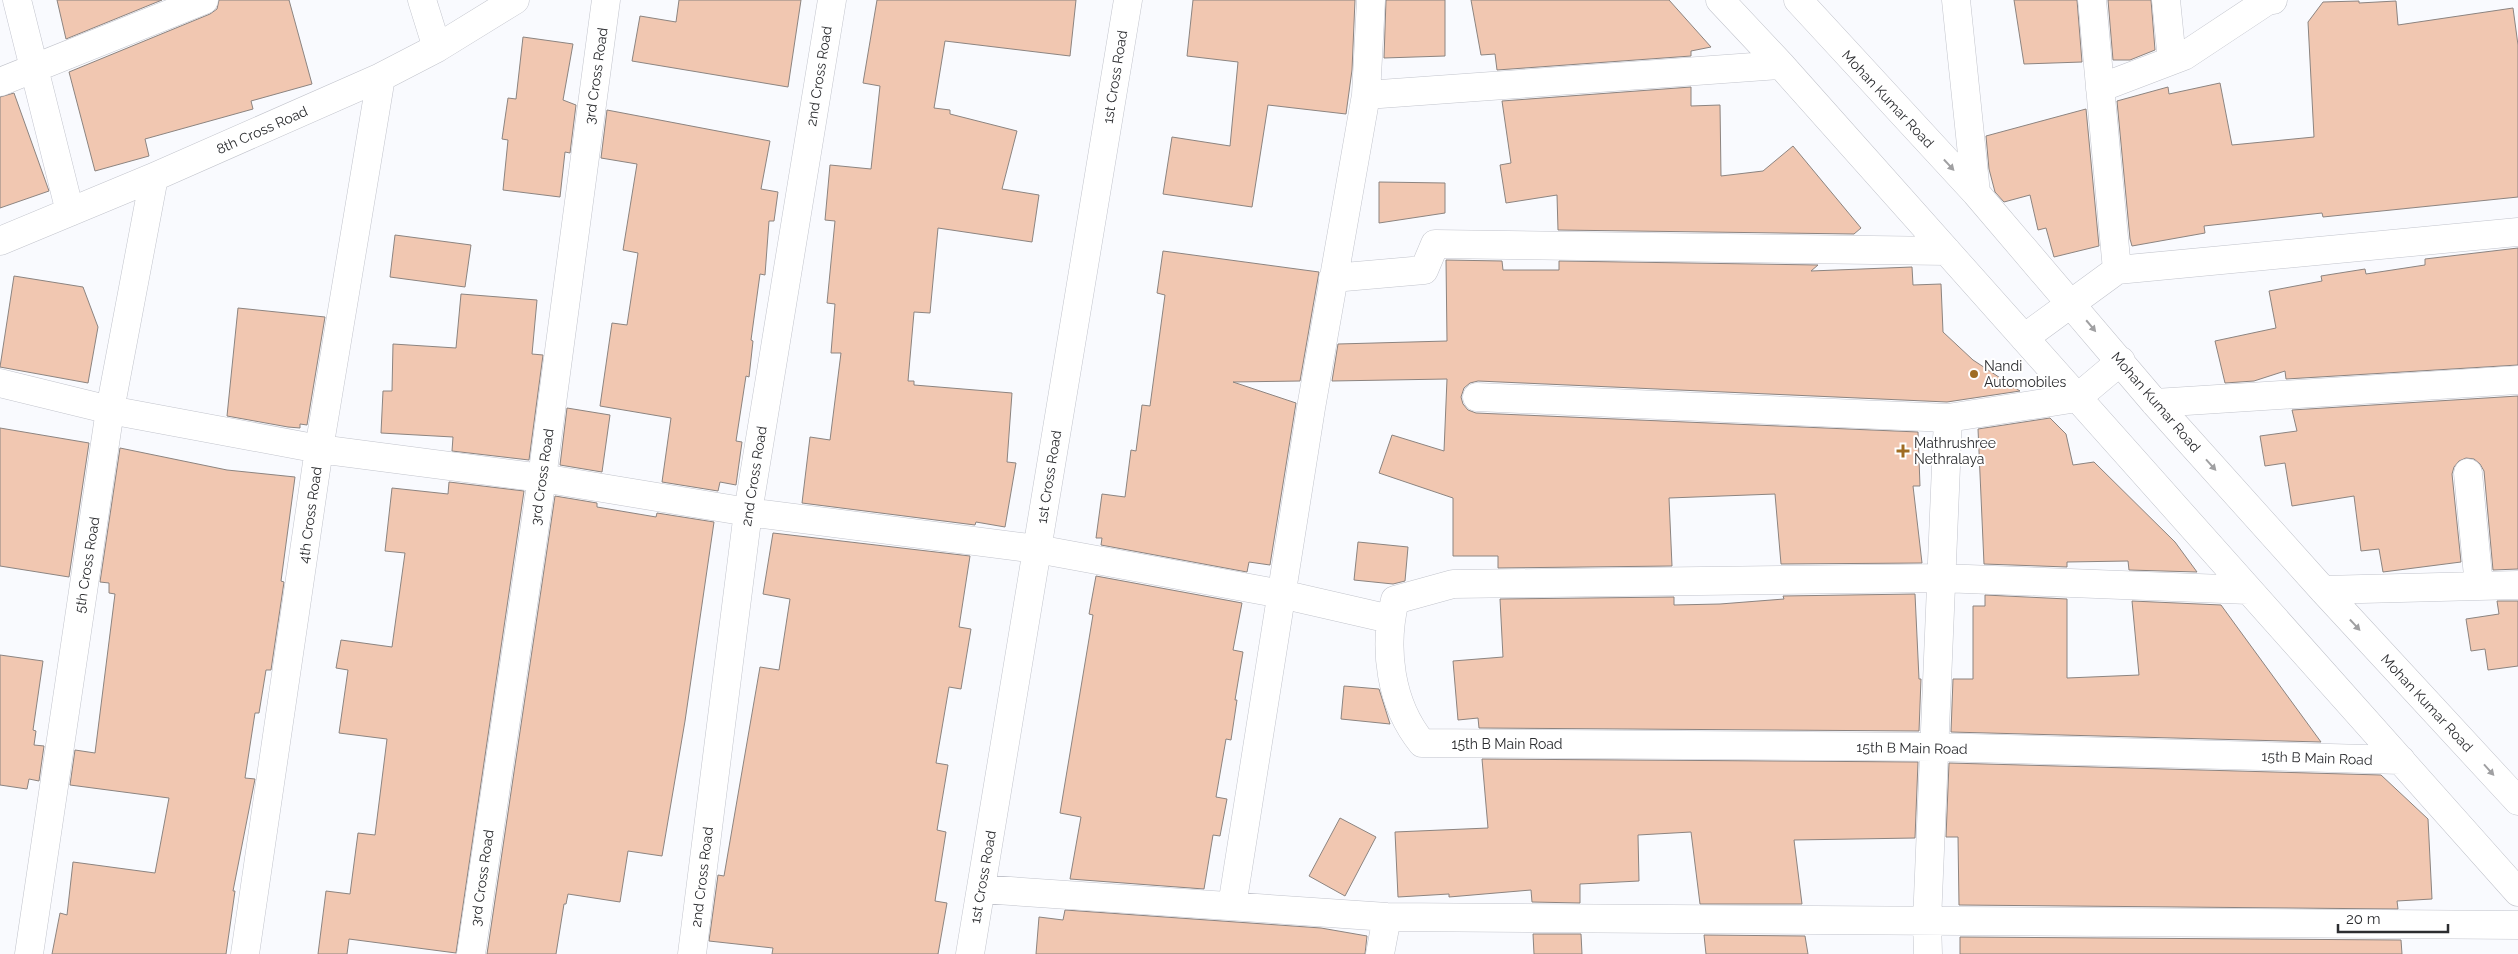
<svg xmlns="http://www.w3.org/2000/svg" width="2518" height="954" viewBox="0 0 2518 954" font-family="Raleway,sans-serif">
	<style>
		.building { fill: #f1c7b1; stroke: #8c8480 }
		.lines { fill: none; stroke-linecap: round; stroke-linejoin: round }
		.minor-casing { stroke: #c2c4cc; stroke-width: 29 }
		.minor { stroke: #fff; stroke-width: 28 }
		.oneway { fill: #a0a0a2 }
		.poi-dot { fill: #9f6c22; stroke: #fff; stroke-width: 2 }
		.labels { text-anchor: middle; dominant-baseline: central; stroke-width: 4; stroke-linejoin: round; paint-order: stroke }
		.street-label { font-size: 14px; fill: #2c2d30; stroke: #fff }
		.poi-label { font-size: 14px; fill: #2c2d30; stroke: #fff; text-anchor: start }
	</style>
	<rect width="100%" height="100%" fill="#f9fafe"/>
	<path class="building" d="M57 0H162L66 39Z
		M219 0H289L312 84 251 101 253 109 145 139 149 156 95 171 69 72 210 14 217 9Z
		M679 0H801L788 87 632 61 640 16 676 22Z
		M877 0H1076L1070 56 945 41 934 108 950 110V114L1017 131 1002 189 1039 195 1032 242 938 228 930 313 914 312 908 381H914V385L1012 393 1007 462 1016 463 1005 527 976 522 975 525 802 503 810 437 830 440 841 353H831L835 304 827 303 835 221 825 220 830 165 871 169 880 86 863 83Z
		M1193 0H1355L1352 70 1346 114 1268 105 1252 207 1163 194 1172 137 1230 146 1238 62 1187 56Z
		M1386 0H1445V56L1384 58Z
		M1471 0H1669L1711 47 1691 51V56L1497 70 1495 54 1481 55Z
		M2014 0H2077L2082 62 2024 64Z
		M2108 0H2151L2155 50 2130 60H2113Z
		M2359 1V3L2396 1 2398 25 2513 8 2518 45V197L2323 217 2322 213 2204 226 2205 233 2132 246 2130 239 2117 101 2168 87 2169 94 2220 83 2232 145 2314 137 2308 22 2323 2Z
		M523 37 573 44 563 100 576 105 570 153 565 152 560 197 503 190 508 140 502 139 508 98 516 99Z
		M1691 87V106L1720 105 1721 176 1763 171 1793 146 1861 228 1854 234 1558 230 1557 195 1506 203 1500 165 1511 163 1502 101Z
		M14 93 49 191 0 208V97Z
		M2086 109 2099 246 2054 257 2046 228 2038 230 2030 195 2004 202 1995 192 1989 169 1986 136Z
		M607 110 770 141 761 189 778 192 774 221H769L765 275 760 274 751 340 753 341 749 377 746 376 736 441 742 442 736 485 720 482 718 491 662 482 671 418 600 406 612 323 627 325 638 253 623 250 637 164 601 158Z
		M1379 182 1445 183V213L1379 223Z
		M395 235 471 245 465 287 390 277Z
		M2518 248V365L2286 379 2285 371 2254 381 2225 383 2215 341 2276 328 2269 291 2322 281 2321 276 2365 269 2366 274 2425 265V259Z
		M1163 251 1319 272 1300 381 1233 382 1296 403 1270 565 1249 562 1247 572 1101 545 1102 538H1096L1102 494 1125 497 1131 450 1136 451 1142 405 1150 406 1165 295 1157 293Z
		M1446 260 1502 261 1503 270H1559V261L1818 265 1811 271 1912 267 1913 285 1941 284 1943 332 1973 360 2020 391 1947 402 1478 381 1470 383 1464 388 1461 397 1463 404 1468 410 1476 413 1918 432 1920 486H1913L1922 563 1781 564 1775 494 1669 498 1672 566 1498 568V556H1453V498L1379 473 1392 435 1444 451 1447 379 1332 381 1338 344 1447 341Z
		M14 276 83 287 98 327 88 383 0 367Z
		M461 294 537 300 532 354 543 355 529 460 452 451 453 437 381 433 383 391H392L393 344 456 348Z
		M238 308 325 317 307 425 300 424V428L288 427 227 416Z
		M2518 396V569L2493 570 2484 471 2480 464 2474 459 2466 458 2459 461 2454 467 2452 474 2461 562 2383 572 2379 549 2361 551 2354 496 2292 506 2285 463 2265 466 2260 436 2297 431 2292 410Z
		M567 408 610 415 602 472 560 465Z
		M2050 418 2066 434 2073 465 2094 462 2175 542 2197 572 2129 570 2128 561 2067 562V567L1984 564 1978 429Z
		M0 428 89 443 69 577 0 566Z
		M120 448 227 470 295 477 281 581 284 582 271 670H266L259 713H255L245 778 255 779 233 891H235L226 954H52L60 913 67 915 73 862 155 873 169 798 70 785 75 750 95 753 115 594 109 593V583L100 582Z
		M449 482 524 491 456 953 349 939 347 954H318L326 891 350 894 358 833 375 835 387 739 339 733 348 670 336 668 341 640 392 647 405 553 385 551 392 488 448 494Z
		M555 496 597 503V507L656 517 657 513 714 522 685 721 662 856 628 851 620 902 568 894 566 904H564L556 954H487Z
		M773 533 970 556 959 627 971 629 961 689 949 687 936 763 948 765 937 830 946 832 935 901 947 903 938 954H772L773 948 709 941 718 875 724 876 760 667 779 670 790 599 763 594Z
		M1358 542 1408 547 1405 581 1393 584 1354 580Z
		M1096 576 1242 603 1233 650 1243 652 1235 700H1237L1231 740 1226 739 1216 797 1227 799 1220 836 1213 835 1204 889 1070 879 1081 817 1060 813 1093 615 1089 614Z
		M1915 594 1919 679H1921L1919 731 1479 728 1478 718 1458 720 1453 661 1503 657 1500 599 1674 597V605L1720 604 1784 599 1783 596Z
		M1985 595 2067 599V678L2139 675 2132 601 2221 605 2321 742 1951 732 1953 679H1973V606H1985Z
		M2497 601H2518V666L2488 670 2485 649 2471 651 2466 619 2499 614Z
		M0 655 43 661 33 730 36 731 34 745 44 746 39 781 29 779 27 789 0 785Z
		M1344 686 1379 689 1390 724 1341 719Z
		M1482 759 1918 762 1915 838 1794 840 1802 904H1700L1691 832 1638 835 1639 881 1580 884V903L1532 902 1531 890 1449 897V894L1398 897 1395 832 1488 828Z
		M1949 763 2381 775 2428 819 2432 899 2397 901 2398 909 1959 905 1958 837H1946Z
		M1340 818 1376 837 1345 896 1309 876Z
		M1065 910 1321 928 1367 936 1365 954H1036L1039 917 1063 920Z
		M1533 934H1581L1582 954H1534Z
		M1704 935 1805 936 1808 954H1706Z
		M1960 937 2401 940 2402 954H1960Z"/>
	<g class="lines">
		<defs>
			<path id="minor" d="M17 0 70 212
				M422 0 437 48
				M1720 0 1781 65 2518 892
				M1798 0 1976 193 2155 403 2323 590 2518 801
				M1956 0 1976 193
				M2166 0 2172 60
				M0 82 204 0
				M2100 88 2184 56 2267 1 2273 0
				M1366 95 1781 65
				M0 241 154 177 381 77 437 48 515 0
				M2117 270 2518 232
				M1333 278 1424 270 1435 244 1947 251
				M2024 338 2117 270 2092 0
				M0 383 110 410 319 449 542 478 748 512 1037 549 1281 594 1390 619
				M1477 397 1948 418 2077 398 2121 361
				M2155 403 2518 380
				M2468 473 2479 586
				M2249 590 1941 578 1453 584 1395 600C1383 648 1390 704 1422 743L1934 747 2401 760
				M2323 590 2518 585
				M981 889 1387 917 2518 925
				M1232 906 1311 408 1366 95 1371 0
				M29 954 110 410 154 177
				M245 954 319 449 381 77
				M471 954 542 478 606 0
				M692 954 748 512 832 0
				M970 954 1128 0
				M1380 954 1387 917
				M1928 954 1927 922 1948 418"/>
		</defs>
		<use href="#minor" class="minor-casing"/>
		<use href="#minor" class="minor"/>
	</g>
	<defs><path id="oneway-solid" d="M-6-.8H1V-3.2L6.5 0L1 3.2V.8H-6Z" transform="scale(1.25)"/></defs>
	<g class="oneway">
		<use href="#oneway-solid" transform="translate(1949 165) rotate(47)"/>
		<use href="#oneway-solid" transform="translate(2091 326) rotate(50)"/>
		<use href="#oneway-solid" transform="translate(2211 465) rotate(48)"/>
		<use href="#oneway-solid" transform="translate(2355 625) rotate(47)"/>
		<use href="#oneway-solid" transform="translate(2489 770) rotate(48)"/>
	</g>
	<g class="poi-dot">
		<circle cx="1974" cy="374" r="5"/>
		<path d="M1900.5 443.5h5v5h5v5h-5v5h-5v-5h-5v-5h5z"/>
	</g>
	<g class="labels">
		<g class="street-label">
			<text transform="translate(596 76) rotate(-82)">3rd Cross Road</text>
			<text transform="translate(819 76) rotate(-81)">2nd Cross Road</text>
			<text transform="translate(1115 77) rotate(-81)">1st Cross Road</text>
			<text transform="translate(1888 99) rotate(47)">Mohan Kumar Road</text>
			<text transform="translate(262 130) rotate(-24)">8th Cross Road</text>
			<text transform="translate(2156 402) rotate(49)">Mohan Kumar Road</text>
			<text transform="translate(754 476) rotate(-81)">2nd Cross Road</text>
			<text transform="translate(542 477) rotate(-82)">3rd Cross Road</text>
			<text transform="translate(1049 477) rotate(-81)">1st Cross Road</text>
			<text transform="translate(310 515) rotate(-82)">4th Cross Road</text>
			<text transform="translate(87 565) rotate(-81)">5th Cross Road</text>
			<text transform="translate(2427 703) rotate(47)">Mohan Kumar Road</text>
			<text x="1507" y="744">15th B Main Road</text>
			<text transform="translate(1912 748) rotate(1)">15th B Main Road</text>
			<text transform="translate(2317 758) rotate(2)">15th B Main Road</text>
			<text transform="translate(702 877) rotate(-83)">2nd Cross Road</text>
			<text transform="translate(983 877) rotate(-80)">1st Cross Road</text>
			<text transform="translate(482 878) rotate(-82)">3rd Cross Road</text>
		</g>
		<g class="poi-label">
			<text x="1984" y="366">Nandi<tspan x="1984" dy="16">Automobiles</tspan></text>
			<text x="1914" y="443">Mathrushree<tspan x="1914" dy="16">Nethralaya</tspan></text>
		</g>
	</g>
	<path d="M2338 924v8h110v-8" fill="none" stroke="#2c2d30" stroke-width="2.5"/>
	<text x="2346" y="924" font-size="15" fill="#2c2d30" stroke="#ffffff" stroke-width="4" paint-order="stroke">20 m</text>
</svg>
